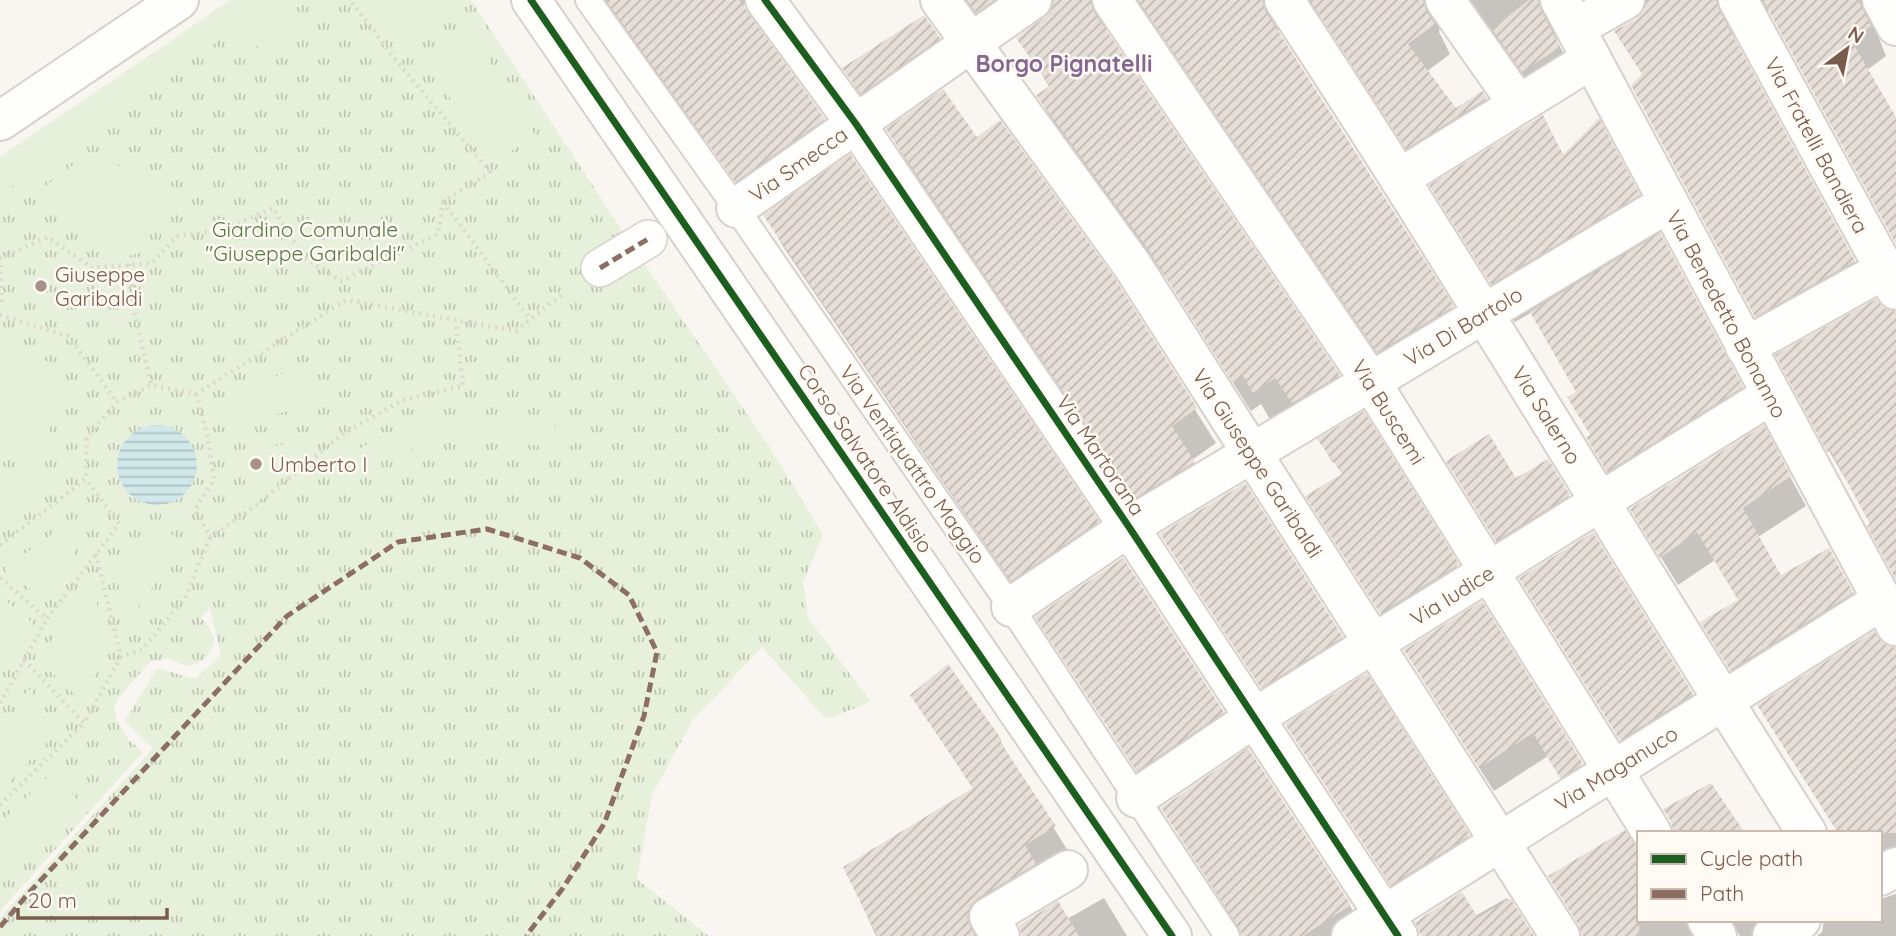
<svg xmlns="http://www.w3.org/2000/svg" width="1896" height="936" viewBox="0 0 1896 936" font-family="Quicksand,sans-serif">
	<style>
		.grass { fill: url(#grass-tufts) }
		.garden { fill: #e7f0db }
		.water { fill: url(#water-rules) }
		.shadow { fill: #0003 }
		.building { fill: url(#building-hatch) }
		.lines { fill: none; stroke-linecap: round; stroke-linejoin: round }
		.service-casing { stroke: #d7d1cb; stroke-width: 28 }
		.pedestrian-casing { stroke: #d7d1cb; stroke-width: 40 }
		.minor-casing { stroke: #d7d1cb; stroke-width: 42 }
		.tertiary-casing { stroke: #d7d1cb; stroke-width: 42 }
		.path { stroke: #dcd5d0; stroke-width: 4.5; stroke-dasharray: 2 5; stroke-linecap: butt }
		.service { stroke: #fefefd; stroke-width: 24 }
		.pedestrian { stroke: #fefefd; stroke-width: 37 }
		.minor { stroke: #fefefd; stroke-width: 38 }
		.tertiary { stroke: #fefefd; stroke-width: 38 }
		.quiet { stroke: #8d6e63; stroke-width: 5; stroke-dasharray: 10 5; stroke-linecap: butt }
		.cycleway-casing { stroke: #fffaf3; stroke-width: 11 }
		.cycleway { stroke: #1b5e20; stroke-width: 7 }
		.poi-dot { fill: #a69286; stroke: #fffaf3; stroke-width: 2.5 }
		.labels { text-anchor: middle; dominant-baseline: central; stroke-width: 5; stroke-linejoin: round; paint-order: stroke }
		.street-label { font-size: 21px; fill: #7a5c4d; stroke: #fffaf3 }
		.park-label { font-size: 21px; fill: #537a41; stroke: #fffaf3 }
		.poi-label { font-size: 21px; fill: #7a5c4d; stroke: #fffaf3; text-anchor: start }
		.neighbourhood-label { font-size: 23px; font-weight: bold; fill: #846695; stroke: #fffaf3 }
	</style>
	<defs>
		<pattern id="grass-tufts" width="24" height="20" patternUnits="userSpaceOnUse" patternTransform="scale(1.75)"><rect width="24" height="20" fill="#e7f0db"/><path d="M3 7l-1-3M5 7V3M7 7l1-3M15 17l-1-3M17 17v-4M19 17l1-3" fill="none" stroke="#c0c6b4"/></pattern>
		<pattern id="water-rules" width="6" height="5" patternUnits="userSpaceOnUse" patternTransform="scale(1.75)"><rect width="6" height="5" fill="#d0e8ea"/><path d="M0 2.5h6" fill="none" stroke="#aebfc0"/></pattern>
		<pattern id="building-hatch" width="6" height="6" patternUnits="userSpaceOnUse" patternTransform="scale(1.75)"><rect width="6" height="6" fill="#e6ded7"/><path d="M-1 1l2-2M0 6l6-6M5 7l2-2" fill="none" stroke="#bfb7b1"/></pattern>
	</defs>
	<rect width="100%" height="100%" fill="#f9f5f0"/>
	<path class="grass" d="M231 0H471L633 247 771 449 823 535 803 583 808 618 871 702 826 719 762 647 692 721 652 795 637 879 709 936H0V918L153 748 125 721 157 668 195 679 221 655 210 608 201 618 207 623 214 640C211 657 201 664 185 666L169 658 150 662 119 697 114 708 118 723 129 740 143 752 0 911V157Z"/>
	<path class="garden" d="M231 0H282L298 24 269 51 228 34 0 195V157Z
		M366 0H449L456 12 403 50Z
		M468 27 535 135 499 159 420 60Z
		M90 152 169 190 143 252 118 259 91 224 51 210 34 195Z
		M0 351 24 354 63 366 46 449 0 454Z
		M293 368 316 405 232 424 227 401Z
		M498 420 571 428V446H539L506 441H461L456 423Z
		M435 422 437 444C406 450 378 454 351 469L343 458C377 438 396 430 435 422Z
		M296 441 305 457 256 503 234 457Z
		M49 467 53 482 0 521V475Z
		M74 518 87 529 46 602 4 569Z
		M172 534 182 548 123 627 117 566Z
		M93 582 107 658 80 699 50 671 46 650 70 608Z
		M0 596 33 623 0 676Z
		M30 689 57 731 5 787 0 783C0 746 4 717 30 689Z
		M53 772 79 802 3 882 0 878V823Z"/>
	<path class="water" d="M117 465a40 40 0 1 1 80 0a40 40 0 1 1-80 0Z"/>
	<path class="shadow" d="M603 0H750L742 7 785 74 703 139Z
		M965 0H1896L1879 19 1876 31 1886 56 1867 70 1896 120V241L1774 16 1769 11 1757 7 1732 29 1735 41 1871 291 1773 345 1756 316 1643 75 1617 32 1637 20 1647 8 1557 19 1554 31 1557 41 1576 77 1541 100 1481 16 1472 9 1441 21 1439 32 1450 54 1426 72 1455 111 1482 93 1502 128 1424 177 1321 17 1313 10 1281 19 1278 31 1280 38 1469 336 1395 380 1149 17 1141 10 1108 21 1106 32 1338 376 1355 405 1271 421 1261 404 1251 411 1169 282 1055 125 1038 96 1050 88 1019 38 1046 19 1055 8 1048 7 994 41Z
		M939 39 955 67 861 97 845 69Z
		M1542 118 1564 156 1621 160 1756 412 1623 495 1602 462 1578 392 1532 312 1515 322 1455 225Z
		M824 120 840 148 753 209 717 153Z
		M888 130 1112 278 1216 443 1192 460 1213 497 1157 531 908 164Z
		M766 216 1097 522 1116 554 1031 612 784 248Z
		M1884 311 1896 314V576L1873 525 1847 479 1846 480 1829 451 1778 356Z
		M1363 414 1471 589 1396 637 1321 520 1348 480 1335 462H1332L1320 440Z
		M1779 456 1806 506 1758 537 1781 577 1845 578 1868 622 1748 698 1718 650 1740 601 1715 560 1678 585 1649 538Z
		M1515 480 1568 496 1583 520 1511 565 1462 486Z
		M1162 535 1342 637 1356 662 1277 712Z
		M1481 604 1595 788 1575 801 1548 756 1494 791 1420 675Z
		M1536 604 1692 695 1706 719 1636 764Z
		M1038 617 1223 713 1240 743 1155 800Z
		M1883 646 1896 649V880L1880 892Z
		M912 696 1000 741 1068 851 1038 870 982 936H876L845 867 974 790Z
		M1287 725 1468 836 1483 861 1406 909Z
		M1248 751 1352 909 1368 936H1243L1163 808Z
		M1896 894V936H1817L1822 932 1824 920H1880V899Z
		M1104 898 1127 936H1023L1067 919Z
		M1507 898 1532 936H1421L1475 916Z
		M1639 920H1800L1796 936H1740L1735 929 1723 927 1707 936H1583Z"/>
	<path class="building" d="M606 0H739L825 119 735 182Z
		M967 0H994L976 13Z
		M1054 0H1090L1094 12 1340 375 1292 403 1275 378 1253 393 1243 376 1233 383 1150 252 1036 95 1050 86 1016 38 1045 17 1051 10Z
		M1138 0H1262L1266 12 1454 306 1377 352Z
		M1310 0H1423L1427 12 1435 24 1408 44 1456 108 1482 91 1487 98 1406 149Z
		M1529 0H1538L1541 10 1560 47 1522 72 1492 29Z
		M1647 0H1716L1719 10 1855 261 1755 317 1631 85 1642 74 1614 31 1636 19 1644 11Z
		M1763 0H1858L1871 26 1851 40 1896 117V244Z
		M924 15 940 38 861 94 842 68Z
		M943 89 977 137 1000 120 1114 277 1197 408 1172 426 1195 462 1135 498 886 129Z
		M1543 115 1563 155 1599 118 1640 195 1491 284 1429 185Z
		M850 154 1099 521 1011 581 763 215Z
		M1660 233 1743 387 1607 472 1586 437 1590 435 1567 397 1576 392 1530 312Z
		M1876 299 1884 308 1896 312V580L1867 526 1870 524 1830 450 1827 452 1775 355Z
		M1364 411 1459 564 1380 613 1305 496 1342 474 1317 439Z
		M1764 425 1791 476 1743 508 1781 575 1829 548 1853 593 1730 670 1700 622 1738 600 1697 532 1660 558 1630 509Z
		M1489 434 1516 478 1548 459 1570 495 1496 541 1446 461Z
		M1245 483 1343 637 1261 688 1160 534Z
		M1593 532 1693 694 1620 740 1519 578Z
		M1123 558 1224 712 1137 771 1035 617Z
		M1482 601 1583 764 1560 778 1533 733 1479 768 1404 650Z
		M1874 631 1884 644 1896 648V833H1838L1757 705Z
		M948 664 1002 740 1000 742 1056 826 1025 845 1036 864 978 898 970 906 967 918 975 936H877L843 867 973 788 910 695Z
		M1367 673 1470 835 1391 885 1285 724Z
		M1248 748 1351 905 1303 936H1242L1239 928 1161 808Z
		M1711 783 1745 833H1674L1671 821 1663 809Z
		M1625 830 1639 850V936H1582L1578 924 1548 876Z
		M1462 892 1478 918 1510 898 1534 936H1421L1415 922Z
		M1058 901 1079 936H1022L1019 925Z"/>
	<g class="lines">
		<defs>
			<path id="service" d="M588 0 736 208 1011 607 1227 936"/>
			<path id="pedestrian" d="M600 268 648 239"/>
			<path id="minor" d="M765 0 856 124 1129 527 1398 936
				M940 0 1132 265 1560 936
				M1112 0 1371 382 1652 833
				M1284 0C1465 274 1630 557 1807 833
				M1445 0 1518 104
				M1560 0 1896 626
				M1738 0 1896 290
				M1882 0 1896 26
				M1575 28 1625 0
				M0 121 179 0
				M1400 178 1592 59
				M736 208 1032 0
				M1745 347 1884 270
				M1011 607 1129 527 1668 203
				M1136 798 1254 718 1771 395
				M1880 876 1896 867
				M1707 920 1717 936
				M1000 936 989 917 1068 870
				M1351 936 1881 601
				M1772 936 1801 920"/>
			<path id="tertiary" d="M531 0 1172 936"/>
		</defs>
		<use href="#service" class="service-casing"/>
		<use href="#pedestrian" class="pedestrian-casing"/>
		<use href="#minor" class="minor-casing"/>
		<use href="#tertiary" class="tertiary-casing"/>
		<path class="path" d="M443 202 530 319
			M0 258 48 237 92 268 152 263 177 236 224 230 273 208 303 257 341 281 438 234 443 202 490 172 395 59 350 0
			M0 258 2 300 0 306
			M129 264 135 314 151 385
			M0 315 68 336 117 402
			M196 394 208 438 214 480 195 510 210 537 254 507 344 433 403 400 463 386 456 321
			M0 545 86 479 87 437 117 402 151 385 196 394 346 300 516 331 565 292
			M96 554 121 657 142 650 185 598 210 537
			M0 578 47 619 119 524 86 479
			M24 660 84 723 121 657
			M0 703 47 619
			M0 805 84 723"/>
		<use href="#service" class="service"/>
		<use href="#pedestrian" class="pedestrian"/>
		<use href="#minor" class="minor"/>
		<use href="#tertiary" class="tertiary"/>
		<path class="quiet" d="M600 268 648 239
			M0 927 27 895 287 616 398 542 487 529 580 558 629 595 657 652 644 716 604 824 563 888 526 936"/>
		<defs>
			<path id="cycleway" d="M531 0 1172 936
				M765 0 856 124 1129 527 1398 936"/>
		</defs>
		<use href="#cycleway" class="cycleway-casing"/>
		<use href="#cycleway" class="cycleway"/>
	</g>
	<g class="poi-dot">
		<circle cx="41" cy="286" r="7"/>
		<circle cx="256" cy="464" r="7"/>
	</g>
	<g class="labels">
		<g class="street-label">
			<text transform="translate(1817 145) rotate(62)">Via Fratelli Bandiera</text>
			<text transform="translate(798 164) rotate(-35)">Via Smecca</text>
			<text transform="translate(1727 314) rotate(62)">Via Benedetto Bonanno</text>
			<text transform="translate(1463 326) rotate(-31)">Via Di Bartolo</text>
			<text transform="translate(1389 412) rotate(58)">Via Buscemi</text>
			<text transform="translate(1547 415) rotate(58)">Via Salerno</text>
			<text transform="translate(1101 455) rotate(56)">Via Martorana</text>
			<text transform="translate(866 458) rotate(56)">Corso Salvatore Aldisio</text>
			<text transform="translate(1258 463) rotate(57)">Via Giuseppe Garibaldi</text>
			<text transform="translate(913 464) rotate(55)">Via Ventiquattro Maggio</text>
			<text transform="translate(1452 595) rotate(-32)">Via Iudice</text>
			<text transform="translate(1616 768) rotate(-32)">Via Maganuco</text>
		</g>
		<g class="park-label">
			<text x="305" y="229">Giardino Comunale<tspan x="305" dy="24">"Giuseppe Garibaldi"</tspan></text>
		</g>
		<g class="poi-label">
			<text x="55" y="274">Giuseppe<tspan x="55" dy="24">Garibaldi</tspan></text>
			<text x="270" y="464">Umberto I</text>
		</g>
		<g class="neighbourhood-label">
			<text x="1064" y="63">Borgo Pignatelli</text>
		</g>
	</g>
	<rect x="1637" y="831" width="245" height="91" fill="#fffaf3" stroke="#cabbb1" stroke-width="2"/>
	<rect x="1651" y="854" width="35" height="10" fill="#1b5e20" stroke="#cabbb1" stroke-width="2"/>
	<text x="1700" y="866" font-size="21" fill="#7a5c4d">Cycle path</text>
	<rect x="1651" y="889" width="35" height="10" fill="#8d6e63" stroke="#cabbb1" stroke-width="2"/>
	<text x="1700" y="901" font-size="21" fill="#7a5c4d">Path</text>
	<g transform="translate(1847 49) rotate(32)" stroke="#fffaf3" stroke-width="5" paint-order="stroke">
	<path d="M0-5L12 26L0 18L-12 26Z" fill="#7a5c4d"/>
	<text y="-10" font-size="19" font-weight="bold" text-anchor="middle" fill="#7a5c4d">N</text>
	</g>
	<path d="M18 908v10h149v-10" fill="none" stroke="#7a5c4d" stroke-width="3.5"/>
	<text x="28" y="908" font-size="21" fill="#7a5c4d" stroke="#fffaf3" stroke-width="5" paint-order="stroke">20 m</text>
</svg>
